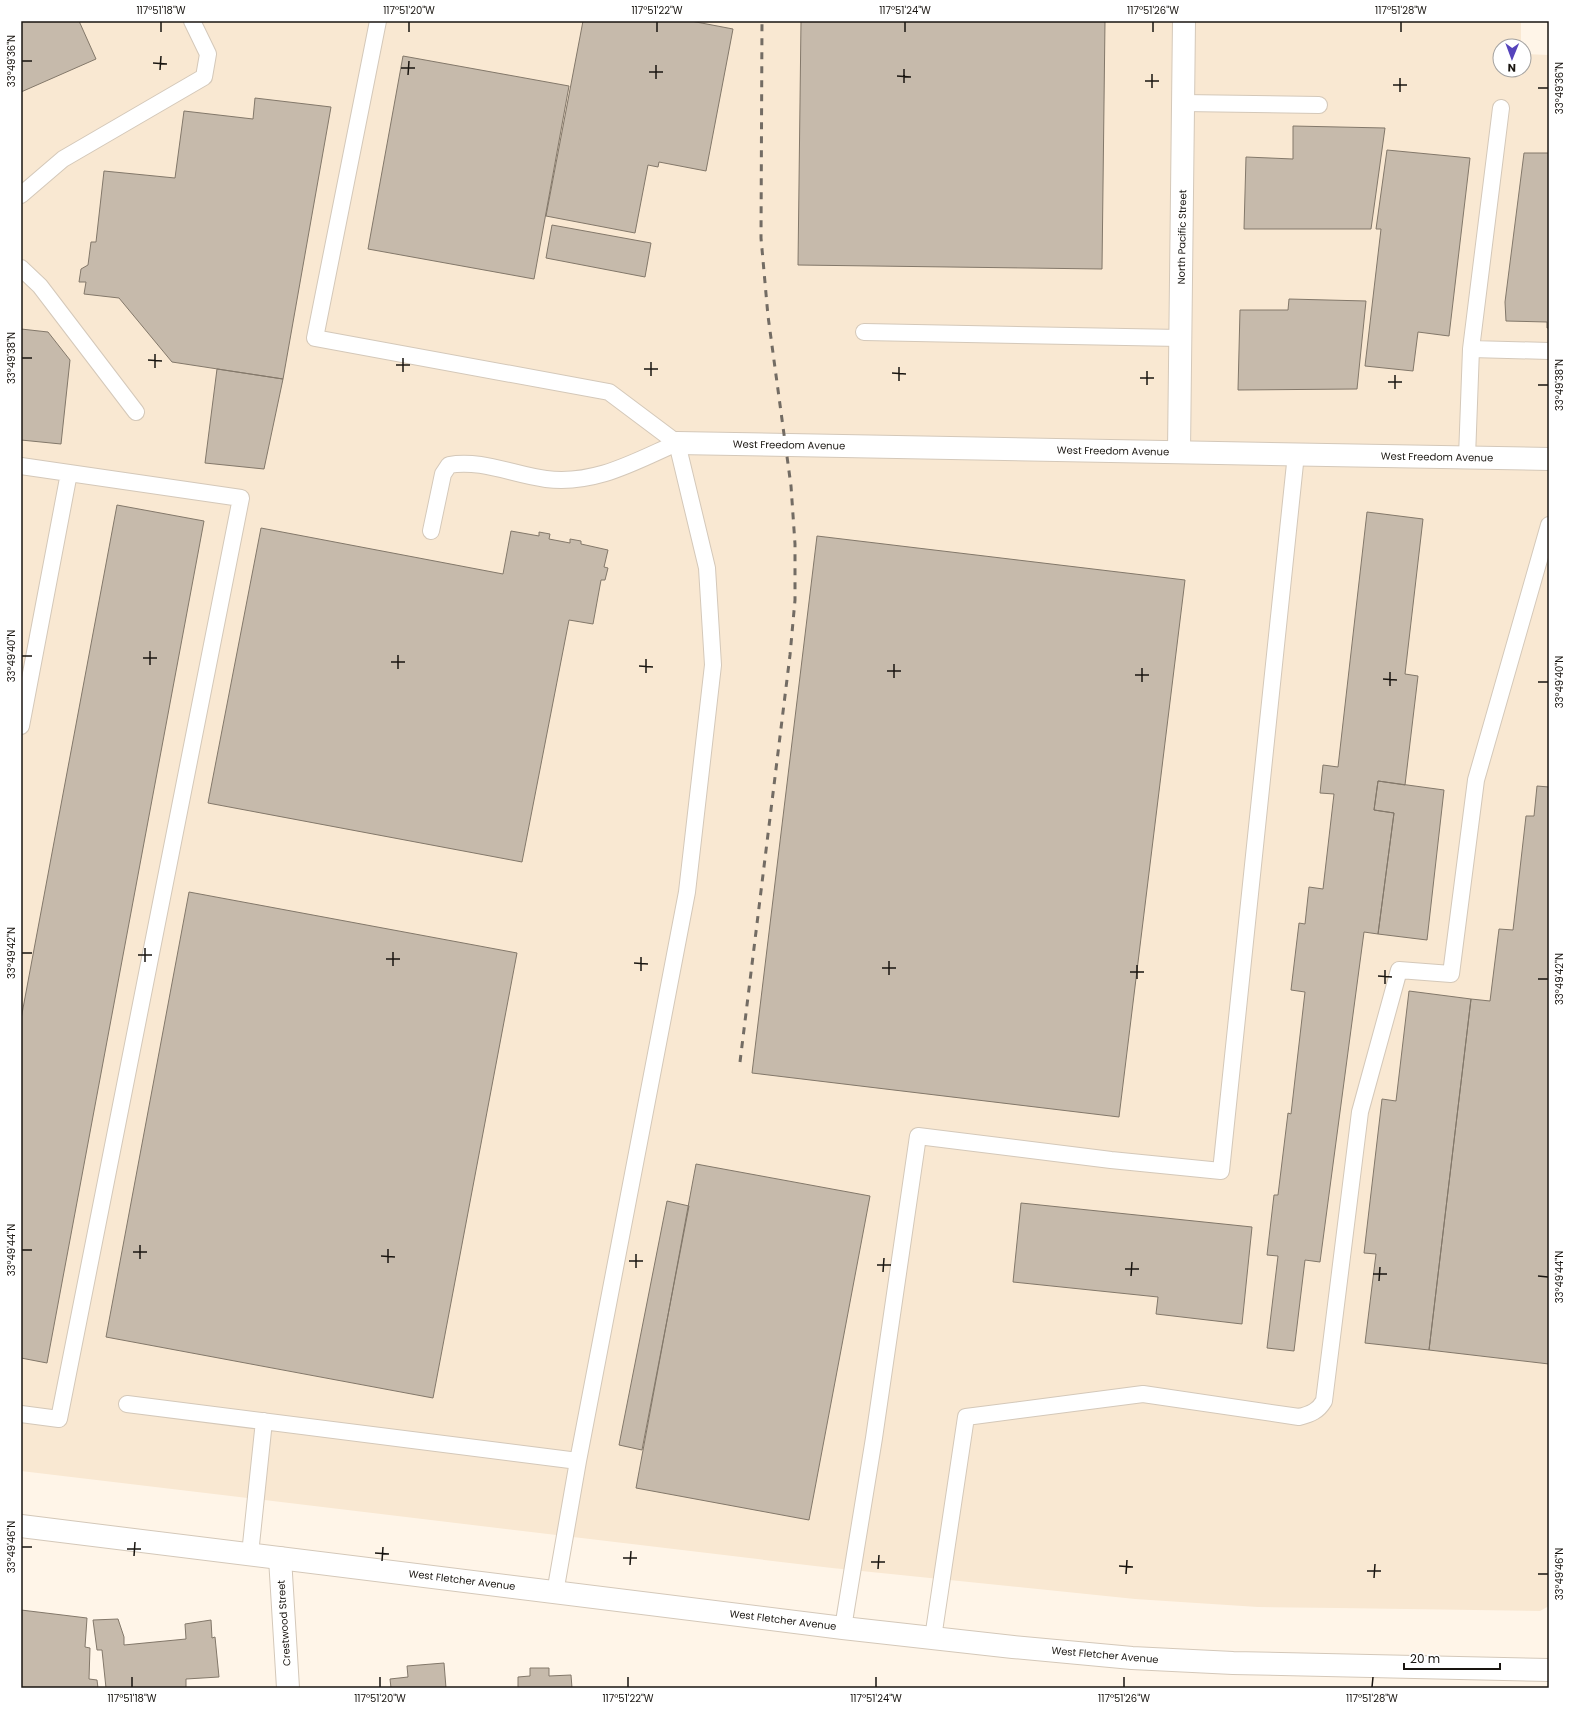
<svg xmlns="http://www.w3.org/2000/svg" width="1570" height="1709" viewBox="0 0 1570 1709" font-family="Poppins,sans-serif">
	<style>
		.built { fill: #f9e8d2 }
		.building { fill: #c6baab; stroke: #83786a }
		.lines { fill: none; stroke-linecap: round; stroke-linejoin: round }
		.lane-casing { stroke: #d4c8b9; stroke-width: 18 }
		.street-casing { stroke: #d4c8b9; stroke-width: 24 }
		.secondary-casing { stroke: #d4c8b9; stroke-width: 24 }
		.lane { stroke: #fff; stroke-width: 16 }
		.street { stroke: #fff; stroke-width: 22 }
		.secondary { stroke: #fff; stroke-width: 22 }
		.rail { stroke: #736c64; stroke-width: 3; stroke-dasharray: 7 7; stroke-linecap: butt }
		.ticks { fill: none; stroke: #191510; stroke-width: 1.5 }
		.labels { text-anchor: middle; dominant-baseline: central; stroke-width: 3.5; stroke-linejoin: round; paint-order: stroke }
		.street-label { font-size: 10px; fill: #191510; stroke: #fff }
		.neatline { fill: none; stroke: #191510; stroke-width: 1.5 }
		.ticks-label { font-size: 10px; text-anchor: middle; fill: #191510 }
	</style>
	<rect width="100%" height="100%" fill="#fff5e8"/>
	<path class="built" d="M21 21H1521V46H1500V70H1524V54L1549 55V1606L1540 1611 1338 1608 1258 1607 1135 1599 832 1568 21 1471Z"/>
	<path class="building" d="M21 21H79L96 59 21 92Z
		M583 21H691L733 29 706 171 659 162 658 167 648 165 635 233 546 216Z
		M801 21H1105L1102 269 798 265Z
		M403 56 569 86 534 279 368 249Z
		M255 98 331 107 283 379 172 362 119 298 84 294 86 282H79L81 269 88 265 91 242H96L104 171 175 178 184 111 253 119Z
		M1293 126 1385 128 1371 229H1244L1246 157 1293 159Z
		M1387 150 1470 158 1449 336 1418 332 1413 371 1365 366 1381 229H1376Z
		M1524 153H1549V328H1547V322L1506 321 1505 302Z
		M552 225 651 243 645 277 546 258Z
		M1289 299 1366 301 1357 389 1238 390 1240 310H1288Z
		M21 329 48 332 70 360 61 444 21 440Z
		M217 369 283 379 264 469 205 463Z
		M117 505 204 521 47 1363 21 1358V1019Z
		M1367 512 1423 519 1405 674 1418 676 1405 785 1378 781 1374 810 1394 813 1378 934 1364 932 1320 1262 1305 1260 1294 1351 1267 1348 1278 1256 1267 1255 1274 1195H1278L1288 1113 1291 1114 1305 992 1291 990 1299 923 1305 924 1309 887 1323 889 1334 794 1320 793 1323 765 1338 767Z
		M261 528 503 574 511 531 539 536V532L550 534 549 539 570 543V539L581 541V544L608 550 604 567 608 568 605 580H601L593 624 569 620 522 862 208 803Z
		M817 536 1185 580 1119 1117 752 1073Z
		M1378 781 1444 790 1427 940 1378 934 1394 813 1374 810Z
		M1537 786 1549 787V1364L1429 1350 1471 999 1490 1001 1499 929 1513 930 1526 816H1534Z
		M189 892 517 953 433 1398 106 1337Z
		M1409 991 1471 999 1429 1350 1365 1343 1376 1254 1364 1253 1382 1099 1396 1101Z
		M696 1164 870 1196 809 1520 636 1488Z
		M667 1201 689 1206 642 1450 619 1445Z
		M1021 1203 1252 1227 1242 1324 1156 1314 1158 1297 1013 1282Z
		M21 1610 87 1618 85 1647 90 1648 89 1679 97 1680 98 1688H21Z
		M118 1619 124 1637V1645L186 1639 185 1624 211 1620 212 1638 215 1637 219 1677 186 1679V1688H106L102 1650H97L93 1620Z
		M444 1663 446 1688H391L390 1679 408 1677 407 1666Z
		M530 1668H549V1676L571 1675 572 1688H518V1677L530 1676Z"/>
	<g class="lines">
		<defs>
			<path id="lane" d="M378 21 315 338 609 392 677 443 707 568 713 665 687 892 578 1461 555 1593
				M1183 103 1319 105
				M21 195 63 159 204 77 208 54 192 21
				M21 268 40 286 136 412
				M864 332 1180 338
				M1471 349 1501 108
				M1467 457 1471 349 1549 351
				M21 466 241 498 59 1419 21 1414
				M431 531 443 474 449 465C481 459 514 475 546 479 595 485 634 462 677 443
				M21 726 69 473
				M127 1404 578 1461
				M250 1554 264 1421
				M843 1628 874 1438 918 1136 1111 1160 1221 1171 1296 454
				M933 1638 966 1417 1143 1394 1299 1417C1311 1414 1318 1411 1324 1401L1360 1112 1399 970 1451 974 1476 780 1549 525"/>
			<path id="street" d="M677 443 1549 459
				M1179 452 1184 21
				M280 1558 288 1688"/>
			<path id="secondary" d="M21 1526 843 1628 1013 1647 1132 1658 1233 1663 1549 1670"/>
		</defs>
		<use href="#lane" class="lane-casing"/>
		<use href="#street" class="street-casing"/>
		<use href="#secondary" class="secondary-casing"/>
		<use href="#lane" class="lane"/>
		<use href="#street" class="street"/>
		<use href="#secondary" class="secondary"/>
		<path class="rail" d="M740 1062 790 655 795 600V544L791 486 768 316 761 238 762 21"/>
	</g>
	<path class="ticks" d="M161 32V22M409 32V22M657 32V22M905 32V22M1153 32V22M1401 32V22M22 61H32M153 63 167 64M401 68H415M160 70 161 56M649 72H663M408 75 409 61M897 76 911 77M656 79V65M1145 81H1159M904 83V69M1393 85H1407M1152 88V74M1538 88H1548M1400 92V78M22 358H32M148 360 162 361M396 365H410M155 368V354M644 369H658M403 372V358M892 373 906 374M651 376V362M1140 378H1154M899 381V367M1388 382H1402M1147 385V371M1538 385H1548M1395 389V375M22 656H32M143 658H157M391 662H405M150 665V651M639 666 653 667M398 669V655M887 671H901M646 673V659M1135 675H1149M894 678V664M1383 679 1397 680M1142 682V668M1538 682H1548M1390 686V672M22 953H32M138 955H152M386 959H400M145 962V948M634 963 648 964M393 966V952M882 968H896M641 971V957M1130 972H1144M889 975V961M1378 976 1392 977M1137 979V965M1538 979H1548M1385 984V970M22 1250H32M133 1252H147M381 1256 395 1257M140 1259V1245M629 1261H643M388 1263V1249M877 1265H891M636 1268V1254M1125 1269H1139M883 1272 884 1258M1373 1274H1387M1131 1276 1132 1262M1538 1276 1548 1277M1379 1281 1380 1267M22 1547H32M127 1549H141M375 1553 389 1554M134 1556 135 1542M623 1558H637M382 1561 383 1547M871 1562H885M630 1565 631 1551M1119 1566 1133 1567M878 1569 879 1555M1367 1571H1381M1126 1574 1127 1560M1538 1574H1548M1374 1578 1375 1564M132 1687V1677M380 1687V1677M628 1687V1677M876 1687V1677M1124 1687V1677M1372 1687 1373 1677"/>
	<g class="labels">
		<g class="street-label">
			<text transform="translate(1182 237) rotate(-89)">North Pacific Street</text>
			<text transform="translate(789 445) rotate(1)">West Freedom Avenue</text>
			<text transform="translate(1113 451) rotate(1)">West Freedom Avenue</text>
			<text transform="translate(1437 457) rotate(1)">West Freedom Avenue</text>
			<text transform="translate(462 1580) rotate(7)">West Fletcher Avenue</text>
			<text transform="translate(783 1620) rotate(7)">West Fletcher Avenue</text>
			<text transform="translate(284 1623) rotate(-94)">Crestwood Street</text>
			<text transform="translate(1105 1655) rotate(5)">West Fletcher Avenue</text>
		</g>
	</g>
	<rect width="1570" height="1709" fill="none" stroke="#ffffff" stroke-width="44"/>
	<g transform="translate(1512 58) rotate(181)"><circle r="19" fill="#ffffff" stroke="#a3a19f"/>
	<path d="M0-3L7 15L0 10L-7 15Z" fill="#5544bc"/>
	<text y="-6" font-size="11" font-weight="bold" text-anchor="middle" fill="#191510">N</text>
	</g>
	<path d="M1404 1663v6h96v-6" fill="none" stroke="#191510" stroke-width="2"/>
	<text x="1410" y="1663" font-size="12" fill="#191510" stroke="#ffffff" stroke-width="3" paint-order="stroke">20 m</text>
	<rect x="22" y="22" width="1526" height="1665" class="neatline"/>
	<g class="ticks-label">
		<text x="161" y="14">117°51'18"W</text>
		<text x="409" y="14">117°51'20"W</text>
		<text x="657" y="14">117°51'22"W</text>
		<text x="905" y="14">117°51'24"W</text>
		<text x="1153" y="14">117°51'26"W</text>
		<text x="1401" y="14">117°51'28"W</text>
		<text transform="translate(11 61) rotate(-90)" y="4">33°49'36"N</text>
		<text transform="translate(1559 88) rotate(-90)" y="4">33°49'36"N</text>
		<text transform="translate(11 358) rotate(-90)" y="4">33°49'38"N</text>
		<text transform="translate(1559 385) rotate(-90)" y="4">33°49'38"N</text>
		<text transform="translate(11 656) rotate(-90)" y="4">33°49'40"N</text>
		<text transform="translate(1559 682) rotate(-90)" y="4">33°49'40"N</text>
		<text transform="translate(11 953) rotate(-90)" y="4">33°49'42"N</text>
		<text transform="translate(1559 979) rotate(-90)" y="4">33°49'42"N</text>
		<text transform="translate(11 1250) rotate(-90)" y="4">33°49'44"N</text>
		<text transform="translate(1559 1277) rotate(-90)" y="4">33°49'44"N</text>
		<text transform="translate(11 1547) rotate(-90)" y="4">33°49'46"N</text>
		<text transform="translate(1559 1574) rotate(-90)" y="4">33°49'46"N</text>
		<text x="132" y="1702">117°51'18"W</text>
		<text x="380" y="1702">117°51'20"W</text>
		<text x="628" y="1702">117°51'22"W</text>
		<text x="876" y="1702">117°51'24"W</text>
		<text x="1124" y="1702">117°51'26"W</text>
		<text x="1372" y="1702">117°51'28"W</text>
	</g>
</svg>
